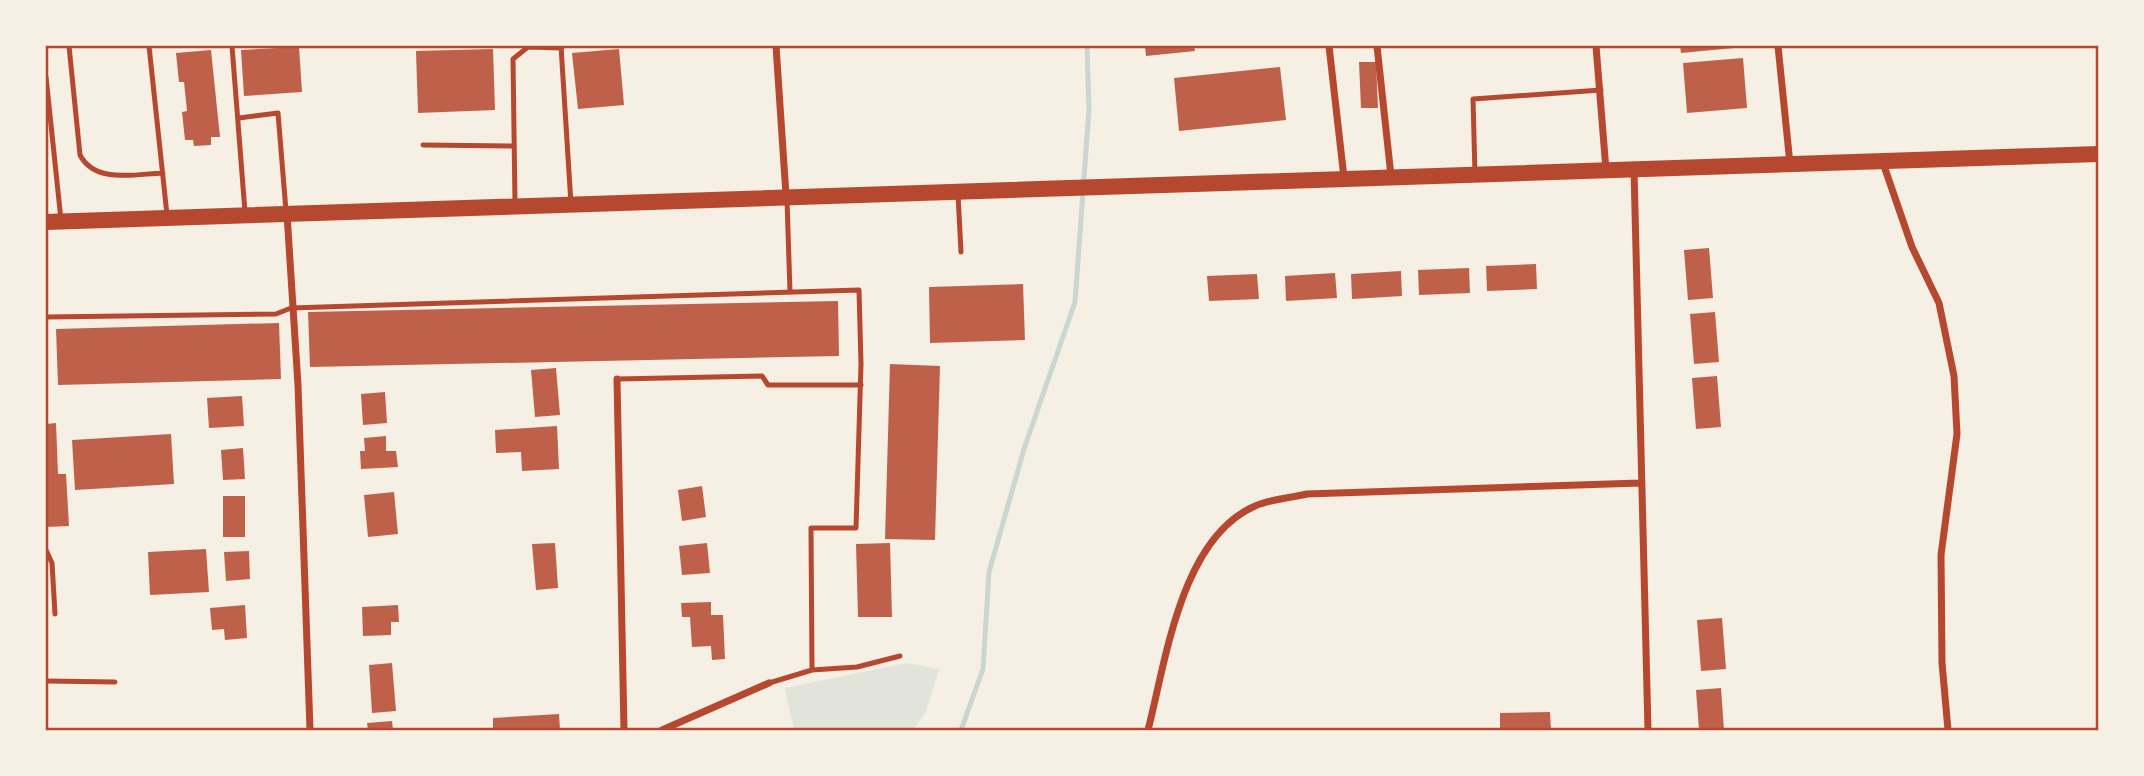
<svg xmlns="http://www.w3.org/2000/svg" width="2144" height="776" viewBox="0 0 2144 776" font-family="Manrope,sans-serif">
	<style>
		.green { fill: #e2e4dc }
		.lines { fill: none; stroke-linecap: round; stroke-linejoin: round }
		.stream { stroke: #c9d6d2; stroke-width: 5 }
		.building { fill: #bf614a }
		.service { stroke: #b5482f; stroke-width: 5 }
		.minor { stroke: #b5482f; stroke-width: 7 }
		.primary { stroke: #b5482f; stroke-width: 16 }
		.neatline { fill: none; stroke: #b5482f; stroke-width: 2.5 }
	</style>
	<rect width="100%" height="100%" fill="#f6efe4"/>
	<path class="green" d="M906 663 939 669 926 712 913 730H794L785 688Z"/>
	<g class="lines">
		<path class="stream" d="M961 730 983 669 989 572 1024 449 1075 302 1089 109 1087 46"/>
	</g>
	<path class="building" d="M1145 46H1194L1195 51 1146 56Z
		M1680 46H1745V47L1681 53Z
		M299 47 302 92 244 96 241 50Z
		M493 49 495 110 418 113 416 51Z
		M619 49 624 105 578 109 572 53Z
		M211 50 220 137H211V145L194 146 193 140H185L182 112 187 111 184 82H179L176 53Z
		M1743 58 1747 108 1687 113 1683 63Z
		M1359 62H1376L1378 108H1361Z
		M1280 67 1286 120 1179 131 1174 78Z
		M1709 248 1713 298 1688 300 1684 250Z
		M1536 264 1537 289 1487 291 1486 266Z
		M1469 268 1470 293 1419 295 1418 270Z
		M1401 271 1402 296 1352 299 1351 274Z
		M1335 273 1337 298 1286 301 1285 276Z
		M1257 274 1259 299 1209 301 1207 276Z
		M1023 284 1025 340 930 343 929 287Z
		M838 301 839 356 310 367 308 312Z
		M1715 312 1719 362 1694 364 1690 314Z
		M279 323 281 379 58 385 56 329Z
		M890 364 940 366 935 540 885 539Z
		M556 368 560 415 535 417 531 370Z
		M1717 376 1721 427 1696 429 1692 378Z
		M385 392 387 423 363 425 361 394Z
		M242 396 244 426 209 428 207 398Z
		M56 423 58 474H66L69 526 46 527V424Z
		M557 426 559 469 522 471 521 452 496 453 495 430Z
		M171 434 174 484 75 490 72 440Z
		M386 436V451H396L398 467 361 469 360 451H365L364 438Z
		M243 448 245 479 223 480 221 450Z
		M702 486 706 517 682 521 678 490Z
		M394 492 398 534 368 537 364 495Z
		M223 496H245V537H223Z
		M555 543 558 588 536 590 532 544Z
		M707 543 710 573 682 575 679 546Z
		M890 543 892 617H858L856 544Z
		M206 549 209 592 150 595 148 552Z
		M249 551 250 579 226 581 224 552Z
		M711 602V615H723L725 659 712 660 711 646 692 647 690 617H682L681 603Z
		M245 605 247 638 225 640 224 629 212 630 210 608Z
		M398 605 399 622H391V635L363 636 362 607Z
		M1722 618 1726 669 1701 671 1697 620Z
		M392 663 396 711 372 713 369 665Z
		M1721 688 1724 730H1699L1696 690Z
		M1550 712 1551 730H1500V713Z
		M559 714 560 730H493V718Z
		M392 721 393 730H368L367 723Z"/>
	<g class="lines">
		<path class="service" d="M69 46 80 155C95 184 135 174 163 173
			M149 46 167 215
			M232 46 245 212
			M561 46 571 204
			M46 77 61 220
			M239 118 278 113 286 211
			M423 145 514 146
			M1475 174 1473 99 1601 90
			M958 194 961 252
			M787 200 790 292
			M515 203 513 59 528 47 562 48
			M46 317 276 314 291 308 859 290 861 364 856 528H811L812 670
			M617 379 762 376 768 385H861
			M46 550 52 563 55 614
			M46 681 115 682
			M769 683 812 670 857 667 900 656"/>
		<path class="minor" d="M776 46 786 195
			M1329 46 1344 178
			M1377 46 1391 176
			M1596 46 1606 170
			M1778 46 1790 164
			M1883 163 1912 247 1939 303 1954 376 1957 434 1941 555 1942 663 1948 730
			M1634 170 1648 730
			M287 214 298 385 310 730
			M617 379 624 730
			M662 730 769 683
			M1148 730C1166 660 1181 538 1255 506 1270 499 1291 498 1307 494L1640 483"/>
		<path class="primary" d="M46 222 2098 154"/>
	</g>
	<rect width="2144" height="776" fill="none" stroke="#f6efe4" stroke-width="94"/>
	<rect x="47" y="47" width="2050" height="682" class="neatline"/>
</svg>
